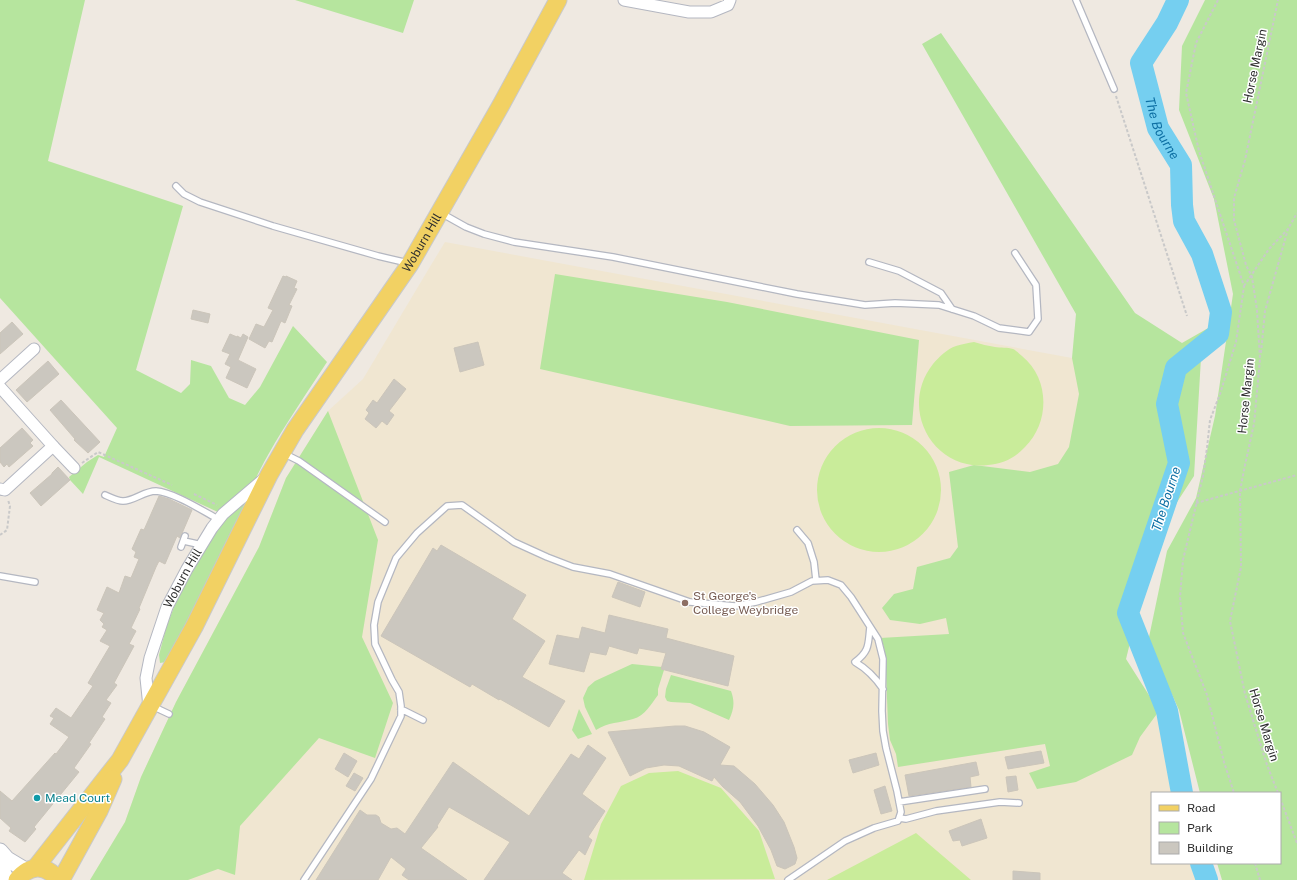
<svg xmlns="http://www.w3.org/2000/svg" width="1297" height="880" viewBox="0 0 1297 880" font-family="'Public Sans',sans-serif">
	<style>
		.education { fill: #f0e6d1 }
		.green { fill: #b6e59e }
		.pitch { fill: #c9ec9a }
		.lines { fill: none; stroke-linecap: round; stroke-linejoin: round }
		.river { stroke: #75cff0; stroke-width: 22 }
		.building { fill: #cbc7bf; stroke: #cbc5ba }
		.lane-casing { stroke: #b4b7c1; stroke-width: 8 }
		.street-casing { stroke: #b4b7c1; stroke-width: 13 }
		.secondary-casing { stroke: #b4b7c1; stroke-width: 17 }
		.primary-casing { stroke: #c9c9c9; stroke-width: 19 }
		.path { stroke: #c9c9c9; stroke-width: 2; stroke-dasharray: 3 2; stroke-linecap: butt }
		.lane { stroke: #fff; stroke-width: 5.5 }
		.street { stroke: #fff; stroke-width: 11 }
		.secondary { stroke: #fff; stroke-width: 15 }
		.primary { stroke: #f2d163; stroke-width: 17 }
		.education-dot { fill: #8d6e63; stroke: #fff; stroke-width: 1.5 }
		.culture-dot { fill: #0f9aa8; stroke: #fff; stroke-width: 1.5 }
		.labels { text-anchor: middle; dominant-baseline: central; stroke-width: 3; stroke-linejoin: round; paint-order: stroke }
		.street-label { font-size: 12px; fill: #2e2e2e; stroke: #fff }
		.education-label { font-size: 12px; fill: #785e54; stroke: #fff; text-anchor: start }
		.culture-label { font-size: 12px; fill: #0d838f; stroke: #fff; text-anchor: start }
		.water-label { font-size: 13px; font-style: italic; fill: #0d6fa3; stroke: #fff }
	</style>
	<rect width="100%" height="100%" fill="#efe9e1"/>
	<path class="education" d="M445 242 1072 358 1170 364 1157 533 1126 659 1159 711 1173 793H1152V863H1192L1198 880H90L125 822 141 777 176 702 259 547 286 478 328 411 363 379 428 270Z"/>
	<path class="green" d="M0 0H85L48 161 183 206 136 370 181 393 190 384 191 360 211 366 229 398 245 405 260 387 293 326 327 362C307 393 286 423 268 455 259 471 251 487 246 505L172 661 160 663 159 655 166 628 174 607 220 513 99 457 83 494 70 480 69 477 87 462 98 455 104 457 117 428 0 298Z
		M295 0H414L403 33Z
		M1205 0H1297V880H1222L1217 863H1280V793H1200L1179 710 1148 642 1167 551 1196 498 1215 416 1233 294 1214 199 1179 110 1182 46Z
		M941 33 1135 313 1182 343 1210 327 1201 358 1194 476 1157 533 1126 659 1159 711 1140 737 1132 755 1076 782 1037 789 1029 773 1050 766 1045 744 898 767 896 754 890 740 888 724 886 672 884 647 880 638 949 634 946 618 920 624 890 620 882 608 894 594 913 589 917 567 950 558 958 547 949 472 974 465 1030 472 1058 464 1069 447 1079 394 1072 358 1076 314 922 44Z
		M555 274 727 302 919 340 912 425 790 426 540 369Z
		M328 411 378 540 362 637 393 703 375 758 319 738 240 826 235 875 218 869 188 880H90L125 822 141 777 176 702 259 547 286 478Z
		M632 664 662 667 661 669 664 670 658 689V695C651 704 645 716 633 719 620 723 608 722 596 730L585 707 583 698 588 687 595 681Z
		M671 675 731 691C735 702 734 709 729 720L690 703 671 702 667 701 665 697 666 689Z
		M579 709 592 734 578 739 572 730Z"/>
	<path class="pitch" d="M974 342C981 344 988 346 995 347 1000 348 1008 347 1013 349 1016 350 1019 354 1022 356 1050 379 1050 422 1025 447 1015 458 1003 464 988 465 933 472 898 408 933 364 939 357 947 349 956 346 962 344 968 343 974 342Z
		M817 490a62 62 0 1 1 124 0a62 62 0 1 1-124 0Z
		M678 771 721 788 759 831 775 879 584 880 601 824 621 786 649 773Z
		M916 833 971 880H827Z"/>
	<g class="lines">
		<g class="river">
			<path id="s1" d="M1178 0 1167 23 1141 63 1158 128 1181 165 1182 205 1184 221 1202 254 1221 312 1218 334 1176 368 1167 404 1179 463 1128 613 1167 711 1182 793"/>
			<path d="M1201 863 1207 880"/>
		</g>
	</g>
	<path class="building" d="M283 276 286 277V276L297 281 294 288 297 289 289 305 292 306 285 323 281 321 272 342 269 341 265 348 249 339 256 324 264 327 273 310 268 308Z
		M193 310 210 314 208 323 191 319Z
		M12 322 23 334 0 354V333Z
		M230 334 237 337V336L241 338 243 334 248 337 238 360 256 369 247 388 226 378 231 367 225 364 230 354 222 351Z
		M478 342 484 365 460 372 454 348Z
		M48 361 59 374 27 402 16 390Z
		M394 379 406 389 389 411 394 415 387 425 382 421 376 428 365 419 369 413 366 410 373 400 377 403Z
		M61 400 100 442 88 453 74 440 75 439 50 410Z
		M22 428 33 440 30 443 33 446 9 467 7 464 4 467 0 462V448Z
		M58 467 70 480 41 506 30 493 52 474V473Z
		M159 496 169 499 192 510 180 538 177 536 165 564 159 561 156 567 139 608 140 609 131 628 136 631 129 644 134 646 114 683 117 685 106 700 111 703 102 717 105 719 89 743 91 744 74 768 79 772 34 827 36 829 25 842 9 831 11 828 0 818V791L12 801 55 753 56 754 69 737 50 724 54 718 50 716 56 708 71 718 93 686 88 683 110 646 100 641 107 630 102 627 104 624 100 620 104 613 97 610 107 587 119 593 125 576 131 578 139 559 134 557 136 552 132 549 141 529 144 530Z
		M441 545 526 595 512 619 545 641 522 677 565 701 549 727 500 699 499 700 472 684 470 687 381 636 433 548 437 551Z
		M618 582 645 592 640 607 612 597Z
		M609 615 668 629 666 638 734 656 728 686 661 669 666 653 639 648 637 654 609 646 606 655 590 652 584 672 549 664 557 635 579 639 582 627 605 633Z
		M675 726H685L704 732 730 747 720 765 734 766 755 784 773 805 784 822 794 847 797 858 795 864 785 869 777 866 771 850 758 826 740 802 723 787 714 777 712 781 679 766 664 765 646 768 630 776 608 732Z
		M588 745 606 758 582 794 605 811 588 837 592 840 585 855 579 850 562 873 572 880H484L510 842 449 807 437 826 438 827 421 848 467 880H409L402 875 406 869 391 857 378 880H316L360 810 367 815H376L379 817 381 823 391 829 397 828 405 834 453 762 529 816 571 754 579 759Z
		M1041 751 1044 763 1008 769 1005 757Z
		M344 753 357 761 348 777 335 769Z
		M876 753 879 765 853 773 849 760Z
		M976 762 979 775 970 777 971 787 909 796 905 775Z
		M354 773 363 778 355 791 346 786Z
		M1016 776 1018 790 1008 792 1006 777Z
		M885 786 892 811 881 814 874 790Z
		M981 819 987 838 962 846 960 840 953 841 949 831Z
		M1013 871 1040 873V880H1013Z"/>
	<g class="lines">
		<defs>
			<path id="lane" d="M1076 0 1114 89
				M176 186 184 194 200 202 273 226 378 256 408 263
				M441 213 466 227 484 234 514 242 613 257 797 294 865 305 895 303 939 305 974 316 999 328 1029 332 1038 319 1036 285 1015 253
				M869 262 899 271 941 293 952 309
				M283 453 299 461 385 522
				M105 495C110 497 117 501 123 501 134 501 144 491 156 491 173 492 203 511 218 519
				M797 530 808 543 814 562 816 580
				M184 541 202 545
				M181 547 185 536
				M0 576 35 582
				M870 627C868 644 870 651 855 662 867 669 875 677 883 689
				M152 706 169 714
				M401 709 423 720
				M899 802 985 789
				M899 818 906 819 936 811 1000 802 1019 803
				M304 880 371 779 401 716V706L399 692 392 680 375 644 374 625 378 602 396 558 417 533 447 506 462 505 514 542 547 557 573 567 610 574 690 602 735 606 756 602 791 592 812 581 828 580 841 585 851 597 878 639 883 659 882 711 883 731 886 748 897 791 901 812 898 821 874 828 845 841 788 880"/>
			<g id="street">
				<path d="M624 0 689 12H711L728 5 730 0"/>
				<path d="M0 380 34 349"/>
				<path d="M0 387 53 446 5 490 0 489"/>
				<path d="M53 446 74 468"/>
				<path id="s2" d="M149 707 146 678 150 658 167 607 187 569 212 528 223 514 265 478"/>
			</g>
			<path id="secondary" d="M0 851 7 859 27 871
				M0 860 4 874 7 880"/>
			<g id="primary">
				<path id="s3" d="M36 867 120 760 194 627 269 475 295 430 410 264 501 105 558 0"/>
				<path d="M17 880C30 864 46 864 58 880"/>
				<path d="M61 880 99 811 113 779"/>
			</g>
		</defs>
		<use href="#lane" class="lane-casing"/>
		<use href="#street" class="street-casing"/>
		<use href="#secondary" class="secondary-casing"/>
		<use href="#primary" class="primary-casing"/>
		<path class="path" d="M1218 0 1196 43 1186 93 1199 151 1244 286 1236 342 1220 394 1210 420 1207 448 1203 476 1183 560 1180 597 1183 633 1207 695 1224 762 1234 793
			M1116 96 1187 316
			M1244 286 1269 249 1288 229 1297 213
			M1261 353 1265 311 1288 229
			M82 463 98 452 172 485
			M194 494 217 505
			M1196 503 1297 475
			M0 535 7 530 10 506 8 500
			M1278 793 1267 765 1245 694 1230 621 1241 567 1240 491 1245 465 1254 424 1260 359 1257 310 1252 277 1246 265 1234 220V198L1245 160 1278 0
			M1280 798 1297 843
			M1255 863 1260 880"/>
		<use href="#lane" class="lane"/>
		<use href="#street" class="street"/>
		<use href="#secondary" class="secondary"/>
		<use href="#primary" class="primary"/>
	</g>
	<circle class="education-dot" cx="685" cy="603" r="4"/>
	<circle class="culture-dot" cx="37" cy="798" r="4"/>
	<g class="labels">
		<g class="street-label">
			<text transform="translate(1255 66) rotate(-78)">Horse Margin</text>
			<text stroke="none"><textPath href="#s3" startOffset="736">Woburn Hill</textPath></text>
			<text transform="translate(1246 396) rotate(-84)">Horse Margin</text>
			<text stroke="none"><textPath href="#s2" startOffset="136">Woburn Hill</textPath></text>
			<text transform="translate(1264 725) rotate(73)">Horse Margin</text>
		</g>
		<g class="education-label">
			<text x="693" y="596">St George's<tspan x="693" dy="14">College Weybridge</tspan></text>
		</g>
		<g class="culture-label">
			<text x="45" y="798">Mead Court</text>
		</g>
		<g class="water-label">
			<text stroke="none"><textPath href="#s1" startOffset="142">The Bourne</textPath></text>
			<text transform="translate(1166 499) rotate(-72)">The Bourne</text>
		</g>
	</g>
	<rect x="1151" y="792" width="130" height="72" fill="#ffffff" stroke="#ababab"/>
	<rect x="1159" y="805" width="20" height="6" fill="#f2d163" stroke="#ababab"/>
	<text x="1187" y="812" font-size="12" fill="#2e2e2e">Road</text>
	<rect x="1159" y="822" width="20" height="12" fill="#b6e59e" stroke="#ababab"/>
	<text x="1187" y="832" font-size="12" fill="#2e2e2e">Park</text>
	<rect x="1159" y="842" width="20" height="12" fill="#cbc7bf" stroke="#ababab"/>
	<text x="1187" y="852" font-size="12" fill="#2e2e2e">Building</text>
</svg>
